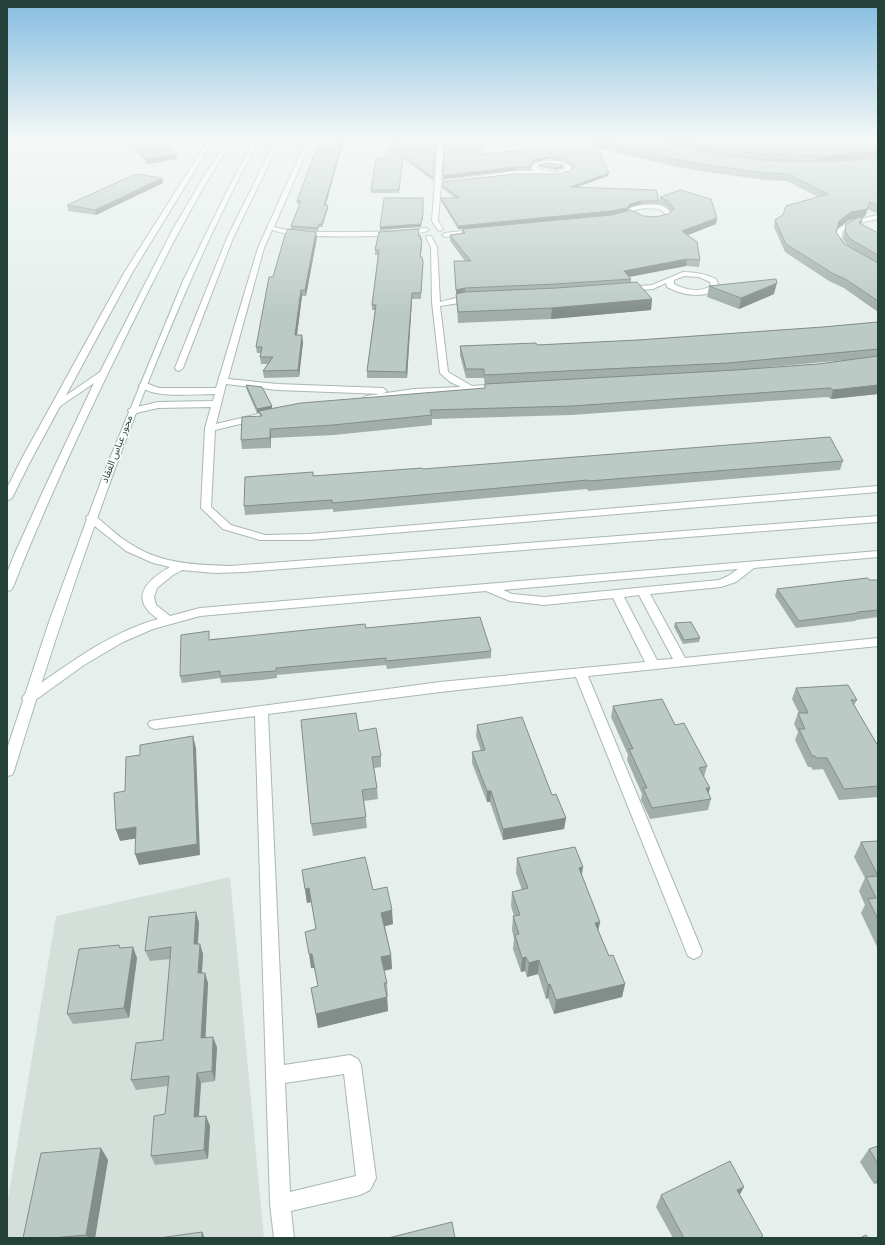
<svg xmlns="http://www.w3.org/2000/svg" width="885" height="1245" viewBox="0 0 885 1245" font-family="'Nunito Sans','Noto Sans Arabic',sans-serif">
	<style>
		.built { fill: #d4dfda }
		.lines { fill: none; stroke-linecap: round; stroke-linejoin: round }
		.minor-casing { stroke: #a8b8b2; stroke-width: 2 }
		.secondary-casing { stroke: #a4bbb3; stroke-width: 2 }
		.minor { fill: #fff; fill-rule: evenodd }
		.secondary { fill: #fff; fill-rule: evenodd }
		.wall { fill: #a1aea9; fill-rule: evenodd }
		.shaded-wall { fill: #838d89 }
		.building { fill: #bbcac4; stroke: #838d89 }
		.labels { text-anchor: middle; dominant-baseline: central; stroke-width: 3.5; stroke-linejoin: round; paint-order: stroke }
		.far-street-label { font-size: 10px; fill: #24423a; stroke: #f7fbf9 }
	</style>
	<rect width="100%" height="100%" fill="#e6efeb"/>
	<path class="built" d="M230 877 264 1238H7V1205L56 916Z"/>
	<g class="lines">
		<defs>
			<path id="minor" d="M209 139H214L132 273 31 460 12 498 7 501V488L21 460 124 273Z
				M276 139H281L233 238 183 368 179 371 176 370 175 368 227 238Z
				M307 139H312L274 227C296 233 319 232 342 232 370 232 398 232 426 228L429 230C418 238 319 237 300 235 290 234 281 233 272 230L264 248 228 379 277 384 383 388 387 391 383 394 277 390 226 384 216 424 275 410 280 413 278 415 215 430 211 507 231 525 265 535 309 534 878 486V492L309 540H260L223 529 201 508 205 428 211 407 158 408 132 414 128 411 129 409 158 402 213 401 215 394C196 394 151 399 139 385L143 382 159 388H216L258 248Z
				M438 139H444L441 181 515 171H533L531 169 533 164C547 160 561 158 573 168L568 172 557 175H515L441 184 438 221 443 229 440 231 438 230 432 221ZM547 164 562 165 566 168C557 174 546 173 537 168L538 166Z
				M641 205C653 204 666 203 672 215 661 226 638 224 628 213L630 208ZM645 208 659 209 666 214C656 220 643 219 634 212L635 210Z
				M878 215V219L854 224 843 231 841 239 848 249 843 250 835 239 838 229 850 221Z
				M479 229 482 231 481 232 445 237 442 235 445 233Z
				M427 236H431L437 247 440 302C450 300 468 293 477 299 474 301 447 305 440 306L448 372 472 386 487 385 491 388 487 391 414 395 363 401 362 399 366 396 414 389 461 387 450 382 440 373 432 302 431 247 426 237Z
				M683 272C695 272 705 274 716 279L719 287C706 300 682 295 667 287L666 283 653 289 627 291 623 289 627 287 652 285ZM684 276 699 277 710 282 711 286C699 293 685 290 674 284V280Z
				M91 515 95 516C108 526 119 538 134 546 163 564 197 565 230 566L878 516V522L244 572 215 573 182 570 173 575 157 588 154 597 156 605 170 616 200 608 878 551V557L754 568 736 582 721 587 650 594 685 658 878 638V646L588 676 702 951 700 956 694 959 688 956 686 951 576 677 440 692 268 714 284 1065 350 1055 358 1059 361 1065 376 1178 370 1190 360 1195 291 1211 294 1238H274L270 1204 255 716 155 729 150 727 148 724 150 721 440 682 645 662 613 598 544 605 510 601 486 591 200 616 153 629 123 642 84 665 34 701 29 703 24 701 22 698 24 695C67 665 108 633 158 619 129 599 145 581 170 567L153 563 126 551 87 520 86 518 87 516ZM738 569 728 576 719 580 544 597 512 594 503 590ZM639 595 673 659 657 660 624 597ZM344 1074 356 1176 290 1192 285 1083Z"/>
			<path id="secondary" d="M228 139H233C194 200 162 263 130 328 88 413 48 499 13 587L11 590 7 591V573L15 553 45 487 94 383 59 407 56 408 52 405 100 372 173 229 200 183Z
				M255 139H260C215 220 179 305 145 390 96 515 53 643 14 771L12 775 7 776V749L50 619 106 468 183 281 225 195Z"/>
		</defs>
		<use href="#minor" class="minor-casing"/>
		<use href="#secondary" class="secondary-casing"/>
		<use href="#minor" class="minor"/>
		<use href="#secondary" class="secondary"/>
	</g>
	<path class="wall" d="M129 139H164L176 155 177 159 147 164Z
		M436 139 433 181 403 158 399 193H371V190L383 159Z
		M445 139H486L482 154 537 148 609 173 608 176 577 187 659 201V204H641L630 207 627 211 611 215 520 223 643 216 656 217 668 214 671 212 667 207 659 204 660 197 717 218 716 224 688 235 700 260 699 267 686 266 629 277 631 279V282L652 299 651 310 551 319 458 323 454 261H465L450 241V235L462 234V229H458L441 201V198H455L442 188V182L558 174 569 171 573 167 564 161 548 159 533 163 530 170H515L443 179Z
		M592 139 661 141 678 145 659 139H878L877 158 845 160 878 158V214L868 209 865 216 863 217 861 224 878 233V312L844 288 829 281 785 252 774 227 775 220 818 197 787 181 765 180 706 172 673 166 591 146ZM856 218 846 224 843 239 847 245 844 244 836 232 837 228 849 220Z
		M339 157 325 205H328V208L322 227H319L318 231 291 229V226L300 204H297V201Z
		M539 165 563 168 555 170 539 167Z
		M163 183 96 215 68 211 67 205Z
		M420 234 419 236H421V239L422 244 420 257 423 262 421 299H412L407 378H367V371L375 310H372V305L378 255H375V250Z
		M317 237 306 296H302L297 335 303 342 299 377 264 378 263 371 268 364H261L260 357 261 353H257L256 347Z
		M709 286 774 294 739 309 707 297Z
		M878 322V394L831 399 828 397 571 415 432 419V425L334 435 271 438V448L242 449 241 440 260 416 259 412 257 413 246 388V385L272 406V409L485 388 484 378H466L460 355V346L537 345 638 340 823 327ZM846 360 818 364 749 369Z
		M843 461 840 470 588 491 587 489 333 512V509L245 515 244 506 313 476 423 469Z
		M878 580V617L856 620 855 621 796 628 775 596 777 589Z
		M675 623 700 638 699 642 683 644 674 627Z
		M366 628 491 651V658L387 669 386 665 277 675V678L262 680 221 683 220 678 182 683 180 676 211 639Z
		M796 688 857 700 854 705 878 746V797L839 800 823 769 813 770 811 767H808L795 740 798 732 794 724 798 713H799L792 699Z
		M613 706 675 725 707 766 704 777 708 793 711 799 708 810 650 819 641 800 642 794 627 760 628 755 611 717Z
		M477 725 552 795 566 818 564 829 503 840 490 802H487L472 763V752L481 751 476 736Z
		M359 731 381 756V767L374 768 377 788 378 799 364 801 367 828 313 836 311 824Z
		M878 841V949L861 913 865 905 859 891 865 878 854 857 861 842Z
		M517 858 582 876 600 922 598 930 609 956 625 984 622 997 554 1014 548 998 546 999 538 974 527 977 525 971 521 972 513 949 514 939 512 930 513 916H514L511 906 512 892 522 890 516 873Z
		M302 870 373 890 393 924 385 926 391 955 392 969 384 971 387 983 388 996H387L388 1011 318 1028 311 988 318 986 314 968H311L316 929 311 902 307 903Z
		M196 912 199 923 198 944 203 954 202 973 208 983 205 1038 217 1047 215 1081 201 1083 199 1117 206 1116 210 1126 208 1159 155 1165 151 1156 165 1114 168 1086 136 1090 131 1080 163 1040 170 959 150 961 145 951Z
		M119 945 120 948 137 958 129 1018 73 1024 67 1014Z
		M878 1146V1186L876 1183 874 1184 860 1162 869 1149Z
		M101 1148 108 1160 95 1238H23Z
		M661 1195H740L762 1238H673L656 1207Z"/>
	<path class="shaded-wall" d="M345 139H346L339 157 325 208 324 205 339 155Z
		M485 139H486L481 157V155Z
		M878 151 877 158 821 162 823 156Z
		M176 155 177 159 147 164 146 159Z
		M549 157 548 159 533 163 530 170V167L533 160Z
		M563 165V168L555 170V168Z
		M515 167V170L443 179V176Z
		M609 173 608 176 569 190 570 187Z
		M162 178 163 183 96 215 95 210Z
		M641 201V204L630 207 627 211 611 215 458 229V226L630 204Z
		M870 202 868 209 865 216 863 217 861 224 859 223 863 217 849 220 837 229 839 221 851 212Z
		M328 205V208L322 227V224Z
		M423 214V217L421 227 380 230V227Z
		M717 218 716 224 680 238 682 231Z
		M316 232 317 237 306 296 305 290Z
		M422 239V244L420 263V257Z
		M687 259 686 266 623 278 624 271Z
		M777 283 774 294 739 309 741 298Z
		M465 288V296L456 297V290Z
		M301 290 302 296 296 342 295 335Z
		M412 293V299L407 378 406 372Z
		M652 299 651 310 551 319 552 308Z
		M302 335 303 342 299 377 298 370Z
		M878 385V394L831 399 833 390Z
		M272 406V410L257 413V409Z
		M270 429 271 438V448L270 438Z
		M193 736 196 748 200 855 139 865 135 854Z
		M706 788H710L707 799Z
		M487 791H491L490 802H487Z
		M566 818 564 829 503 840V829Z
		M136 827 139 838 120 841 116 830Z
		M583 867 581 882 579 868Z
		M309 888 311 902 307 903 305 889Z
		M392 910 393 924 382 927 381 913Z
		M196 912 199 923 197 955 194 944Z
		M600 922 597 936 595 923Z
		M200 944 203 954 201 984 198 973Z
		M133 947 137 958 129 1018 124 1008Z
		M309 954H312L314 968H311Z
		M391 955 392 969 382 971 381 957Z
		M526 957 525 971 521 972 522 958Z
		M539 960 538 974 527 977 529 963Z
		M205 973 208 983 205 1049 201 1038Z
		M550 984 548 998 546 999 548 985Z
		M625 984 622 997 554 1014 556 1000Z
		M387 997 388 1011 318 1028 316 1014Z
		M213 1037 217 1047 215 1081 212 1071Z
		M197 1073 201 1083 198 1127 194 1117Z
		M206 1116 210 1126 208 1159 204 1150Z
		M101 1148 108 1160 95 1238H88L86 1235Z
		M878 1179V1181L876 1183 874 1184Z
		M744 1187 738 1198 737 1190Z
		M202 1232 205 1238H202Z"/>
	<path class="building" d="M132 139H164L176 155 146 159Z
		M320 139H345L339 155 324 205H328L322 224H319L318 228 291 226 301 201H297Z
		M394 139H436L433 178 403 156 399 190H371L376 159H383Z
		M445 139H485L481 155 537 148 599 150 609 173 570 187 656 190 659 201H641L630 204 627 208 611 211 458 226 441 198H459L442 185V182L515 174H558L569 171 575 165 564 158 549 157 533 160 530 167H515L443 176Z
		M592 139H658L683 147 712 153 760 160 808 162 856 160 878 158V206L870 202 867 209 851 212 839 221 836 232 844 244 878 263V301L847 280 832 273 786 244 775 220 783 215 786 206 828 194 788 174 766 173 707 165 674 159Z
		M681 139H878V148L871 146 878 150V151L823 156 762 154 702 146Z
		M547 163 563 165 555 168 539 165Z
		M136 174 162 178 95 210 67 205Z
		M680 190 711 199 717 218 682 231 697 242 700 260 687 259 624 271 631 279 556 284 465 288 456 290 454 261H471L450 235 465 233 462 229 612 215 631 210 643 216 656 217 668 214 674 209 668 201 660 197Z
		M384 198H423V214L421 224 380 227Z
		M863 217 859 223 878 233V255L850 239 845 231 846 224 857 218Z
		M288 229 316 232 305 290H301L295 335H302L298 370 263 371 273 357H260L262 347H256L269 277H273L285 235Z
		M419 229 418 236H421L420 239H422L420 257H422L423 262 421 293H412L406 372 367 371 376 305H372L379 250H375L379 232Z
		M776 279 777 283 741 298 709 286Z
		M637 282 652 299 552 308 458 312 456 294 465 292 557 288Z
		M878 322V349L728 363 484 375V369H466L460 346 536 343 537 345 638 340 823 327Z
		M878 356V385L833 390 830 388 572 406 430 410 432 415 333 425 270 429V438L241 440 242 417 262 416 259 411 301 403 485 388V384L736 370 818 364Z
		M246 385 262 387 272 406 257 409Z
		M830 437 843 461 589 481 588 480 332 503V500L244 506 245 477 313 472V476L422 468 423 469Z
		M867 578 870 580H878V610L857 612 858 613 799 621 777 589Z
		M480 617 491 651 386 661V658L276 668V671L261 672 220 676V671L180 676 181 635 209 631V640L365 624 366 628Z
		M691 622 700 638 684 640 675 623Z
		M848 685 857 700H851L878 746V786L844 789 827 758H817L815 756H812L799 729H805L798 713H808L796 688Z
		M662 699 675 725 684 723 707 766 699 768 710 788H706L711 799 652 808 643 788H647L629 749H633L613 706Z
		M356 713 359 731 376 728 381 756 372 757 377 788 362 790 366 817 311 824 301 720Z
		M522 717 552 795 556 794 566 818 503 829 491 791H487L472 752 485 750 477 725Z
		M193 736 197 844 135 854 136 827 116 830 114 793 125 791 126 757 140 755V745Z
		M878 841V876L861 842Z
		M575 847 583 867 579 868 600 922 595 923 609 956 613 955 625 984 556 1000 550 984 548 985 539 960 529 963 526 957 522 958 515 935 519 934 513 916 520 915 512 892 528 888 517 858Z
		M365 857 373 890 387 887 392 910 381 913 391 955 381 957 387 983H384L387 997 316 1014 311 988 318 986 312 954H309L305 932 316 929 309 888 305 889 302 870Z
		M878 876V919L868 899 876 898 866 877Z
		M196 912 194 944H200L198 973H205L201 1038 213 1037 212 1071 197 1073 194 1117 206 1116 204 1150 151 1156 154 1116 165 1114 169 1076 131 1080 136 1043 163 1040 171 947 145 951 149 917Z
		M119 945 120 948 133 947 124 1008 67 1014 79 949Z
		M878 1146V1164L869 1149Z
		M101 1148 86 1235 52 1238H23L41 1153Z
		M730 1161 744 1187 737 1190 763 1236 759 1238H684L661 1195Z
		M452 1222 455 1238H388Z
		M202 1232V1238H159Z
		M866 1235 868 1238H860Z"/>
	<linearGradient id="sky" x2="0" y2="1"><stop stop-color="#84bce0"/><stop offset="0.44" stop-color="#f4f8f6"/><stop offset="1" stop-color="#f4f8f6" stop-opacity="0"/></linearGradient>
	<rect width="885" height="314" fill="url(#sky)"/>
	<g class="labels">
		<g class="far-street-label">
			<text transform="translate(117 449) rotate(-69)">محور عباس العقاد</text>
		</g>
	</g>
	<rect width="885" height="1245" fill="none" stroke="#24423a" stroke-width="16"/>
</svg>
